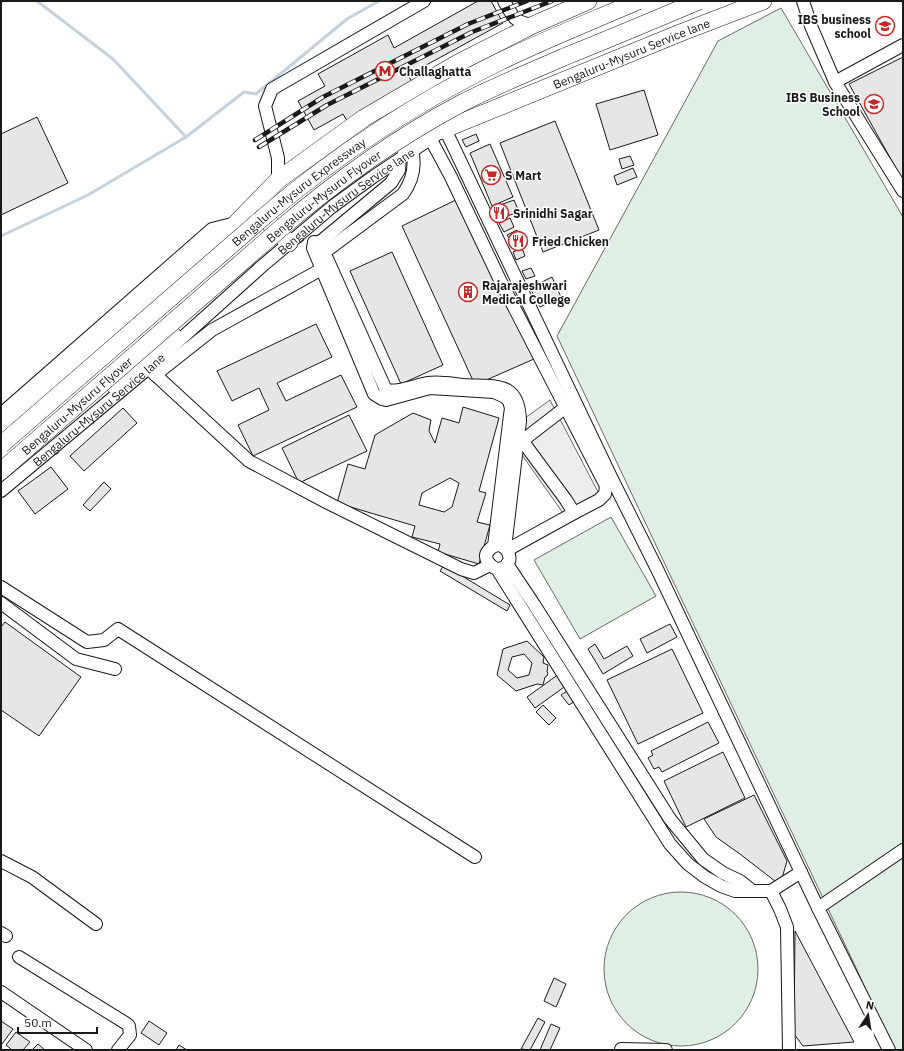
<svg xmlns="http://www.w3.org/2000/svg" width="904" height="1051" viewBox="0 0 904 1051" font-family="'IBM Plex Sans',sans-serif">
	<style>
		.green { fill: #e0efe3; stroke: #6a6a6a }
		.parking { fill: #ededed; stroke: #6a6a6a }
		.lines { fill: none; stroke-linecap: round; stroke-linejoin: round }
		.stream { stroke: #c6d2dc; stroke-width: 3 }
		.building { fill: #e6e6e6; stroke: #1a1a1a; fill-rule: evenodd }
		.minor-casing { stroke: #1a1a1a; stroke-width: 14 }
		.highway-casing { stroke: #1a1a1a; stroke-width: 18 }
		.minor { stroke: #fff; stroke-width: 12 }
		.highway { stroke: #fff; stroke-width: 17 }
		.rail-casing { stroke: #1a1a1a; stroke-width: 4.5 }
		.rail { stroke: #fff; stroke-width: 3; stroke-dasharray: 9; stroke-linecap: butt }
		.highway-bridge-casing { stroke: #1a1a1a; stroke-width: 18; stroke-linecap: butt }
		.highway-bridge { stroke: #fff; stroke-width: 17 }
		.labels { text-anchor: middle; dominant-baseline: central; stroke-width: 3; stroke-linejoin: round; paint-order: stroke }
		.poi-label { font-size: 12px; font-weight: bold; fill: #1a1a1a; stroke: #fff; text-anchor: start }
		.street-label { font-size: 12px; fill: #1a1a1a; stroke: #fff }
	</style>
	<rect width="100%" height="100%" fill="#fff"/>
	<path class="green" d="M781 8 903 217V1050H893L857 970 557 336 718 41Z
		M611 517 656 596 580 639 534 560Z
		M604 969a77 77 0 1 1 154 0a77 77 0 1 1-154 0Z"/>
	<path class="parking" d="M550 400 598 492 568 520 522 455 525 418Z"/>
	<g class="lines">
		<path class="stream" d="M186 137 244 92 256 94 347 19 379 1
			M1 236 88 195 186 137 113 59 37 1"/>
	</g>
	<path class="building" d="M478 1H491L503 23 408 75 415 87 349 124 343 114 314 130 298 101 325 86 318 74 388 35 394 48Z
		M903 57V181L849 84Z
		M644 90 658 135 610 150 596 104Z
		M37 117 68 183 1 215V134Z
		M555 121 599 230 543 252 500 143Z
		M476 134 479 141 466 147 462 140Z
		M490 144 513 197 492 206 470 153Z
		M630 156 634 165 622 169 619 159Z
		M633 168 637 177 617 185 614 176Z
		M460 198 534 359 475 385 402 226Z
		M514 200 519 212 507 216 503 204Z
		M500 205 505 216 497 220 492 209Z
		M510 218 514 227 504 232 499 223Z
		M517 230 518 233 509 238 507 235Z
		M523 234 526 242 512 248 509 240Z
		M522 248 525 256 516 260 513 252Z
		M392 252 443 365 401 384 350 271Z
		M531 268 535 276 526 279 522 271Z
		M552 277 561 297 540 307 530 288Z
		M316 324 332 357 277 383 286 401 341 375 357 407 253 456 238 425 269 410 259 388 232 401 217 371Z
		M463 407 499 418 479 491 486 493 477 522 490 525 479 564 438 552 440 544 412 537 415 526 337 503 348 464 365 469 375 435 413 413 431 420 429 431 435 443 442 418 459 423ZM450 478 459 483 452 507 444 512 419 505 422 493Z
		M123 408 137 423 84 471 70 456Z
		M349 415 367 451 299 483 282 448Z
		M51 467 68 489 35 514 18 491Z
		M104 482 111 489 90 511 83 505Z
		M444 565 510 605 507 611 440 571Z
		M5 622 81 677 39 736 1 710V627Z
		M670 624 677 637 647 653 640 639Z
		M527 641 544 657 543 663 548 665 547 672 548 673 547 676 545 677 543 685 537 684 516 691 497 675 503 649ZM524 654 532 663 529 675 517 678 508 670 512 657Z
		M595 644 604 659 627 646 633 656 603 674 588 649Z
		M672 649 703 713 638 744 607 680Z
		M559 674 567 685 535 708 527 697Z
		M570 689 578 699 569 705 561 695Z
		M543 705 556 718 549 725 536 712Z
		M708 722 719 743 662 772 659 767 654 769 648 758 653 755 651 751Z
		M723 752 745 798 686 827 664 781Z
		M754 795 787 861 780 885 740 854 716 837 704 819Z
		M795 931 854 1042 803 1046 794 1034Z
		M554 978 566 984 556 1007 544 1001Z
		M538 1018 545 1022 530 1050 521 1049Z
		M1 1021 13 1029 2 1044 1 1043Z
		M149 1021 167 1033 159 1045 141 1033Z
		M551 1024 560 1028 550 1050H540Z
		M16 1032 30 1042 23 1050H12L6 1045Z
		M38 1044 45 1050H32Z
		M179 1045 187 1050H176Z"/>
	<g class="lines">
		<defs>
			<g id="minor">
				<path d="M504 1C513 17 514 22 533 25"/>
				<path d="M803 1 811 26 835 82 903 45"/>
				<path d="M835 82 903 191"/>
				<path d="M430 138 451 177 500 280 606 486 605 494 599 500 574 513"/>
				<path d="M278 180V158L265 106 272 89 424 1"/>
				<path d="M314 247 391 183 399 170 400 159"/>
				<path d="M318 257 403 194C413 180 416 166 412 150"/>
				<path d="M148 368 249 461 328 503 461 569 474 573 490 565"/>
				<path d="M155 375 212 330 329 265"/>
				<path d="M1 414 212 229 236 223"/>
				<path d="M522 441 566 407"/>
				<path id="s1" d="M1 491 145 371 261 267 333 206 373 177 445 129 611 477 658 571 818 908 889 1050"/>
				<path d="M494 546 510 415 511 408 509 401 505 397 494 392 430 388 386 400 382 399 374 394 313 248 314 242 320 243 386 390C397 393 416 385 428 383 439 381 453 384 464 385 495 387 519 380 520 421L505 548"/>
				<path d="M507 550 574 513 566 500 518 435 516 433"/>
				<path d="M507 564 535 606 670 819 703 859 723 873 740 881 751 890"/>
				<path d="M497 569C522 567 504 533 489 550 482 557 489 566 497 569L670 844 688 864 705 877 721 886 735 891H771L780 909 787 927 789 1050"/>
				<path d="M1 587 87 642 104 640 118 629 475 857"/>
				<path d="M1 603 76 659 115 669"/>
				<path d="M1 861 32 877 96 924"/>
				<path d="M771 891 801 872"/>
				<path d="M818 908 903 850"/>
				<path d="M1 933 6 936"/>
				<path d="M19 957 127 1024 129 1026 130 1035 118 1050"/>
				<path d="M1 992 86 1050"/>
				<path d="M621 1049 666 1050"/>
			</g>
			<g id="highway">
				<path id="s2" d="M403 146 416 137 445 129 680 33 763 1"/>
				<path d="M254 207 289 243"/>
				<path d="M113 384 172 334"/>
				<path d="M1 428 40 396 98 341 221 239 278 180 364 118 458 63 533 25 588 1"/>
			</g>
		</defs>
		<use href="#minor" class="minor-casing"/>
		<use href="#highway" class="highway-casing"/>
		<use href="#minor" class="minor"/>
		<use href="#highway" class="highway"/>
		<defs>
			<path id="rail" d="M255 140 323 97 468 24 527 1
				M259 147 327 105 472 32 552 1"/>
		</defs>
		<use href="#rail" class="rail-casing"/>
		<use href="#rail" class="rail"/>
		<defs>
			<g id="highway-bridge">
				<path id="s3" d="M1 445 267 214C338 154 415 103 499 62 544 40 592 21 638 1"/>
				<path id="s4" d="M1 471 280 229C336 181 396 138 462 103 495 86 530 72 564 57 609 39 654 20 699 1"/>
			</g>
		</defs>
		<use href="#highway-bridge" class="highway-bridge-casing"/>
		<use href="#highway-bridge" class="highway-bridge"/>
	</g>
	<defs>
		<symbol id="school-ring" viewBox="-11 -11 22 22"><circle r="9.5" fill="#fff" stroke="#c62828" stroke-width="1.5"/><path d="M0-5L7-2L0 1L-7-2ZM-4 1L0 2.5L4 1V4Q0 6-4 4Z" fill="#c62828"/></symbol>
		<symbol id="metro-ring" viewBox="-11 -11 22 22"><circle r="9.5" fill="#fff" stroke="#c62828" stroke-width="1.5"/><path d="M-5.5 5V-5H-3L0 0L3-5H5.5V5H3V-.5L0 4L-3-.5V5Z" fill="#c62828"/></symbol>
		<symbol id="university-ring" viewBox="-11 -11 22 22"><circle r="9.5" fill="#fff" stroke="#c62828" stroke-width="1.5"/><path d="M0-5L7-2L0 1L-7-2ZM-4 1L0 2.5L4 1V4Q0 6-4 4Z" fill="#c62828"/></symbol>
		<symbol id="supermarket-ring" viewBox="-11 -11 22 22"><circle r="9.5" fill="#fff" stroke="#c62828" stroke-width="1.5"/><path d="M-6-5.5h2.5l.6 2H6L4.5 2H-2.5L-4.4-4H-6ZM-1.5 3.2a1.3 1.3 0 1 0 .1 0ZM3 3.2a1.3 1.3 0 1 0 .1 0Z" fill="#c62828"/></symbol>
		<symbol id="restaurant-ring" viewBox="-11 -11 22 22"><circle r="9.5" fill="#fff" stroke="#c62828" stroke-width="1.5"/><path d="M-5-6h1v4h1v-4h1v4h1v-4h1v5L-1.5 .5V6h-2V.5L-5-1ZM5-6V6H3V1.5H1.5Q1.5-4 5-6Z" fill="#c62828"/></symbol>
		<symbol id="building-ring" viewBox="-11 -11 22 22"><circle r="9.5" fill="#fff" stroke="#c62828" stroke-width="1.5"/><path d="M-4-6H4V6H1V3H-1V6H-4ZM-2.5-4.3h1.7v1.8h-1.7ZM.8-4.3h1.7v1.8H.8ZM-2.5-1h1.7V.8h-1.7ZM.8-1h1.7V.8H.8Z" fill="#c62828"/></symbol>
	</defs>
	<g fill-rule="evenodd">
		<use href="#school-ring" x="874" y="15" width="22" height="22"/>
		<use href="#metro-ring" x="374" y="60" width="22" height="22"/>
		<use href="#university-ring" x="863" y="93" width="22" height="22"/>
		<use href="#supermarket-ring" x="480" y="164" width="22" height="22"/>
		<use href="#restaurant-ring" x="488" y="202" width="22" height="22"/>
		<use href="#restaurant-ring" x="507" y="230" width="22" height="22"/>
		<use href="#building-ring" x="457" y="281" width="22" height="22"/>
	</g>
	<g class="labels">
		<g class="poi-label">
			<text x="871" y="19" text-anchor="end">IBS business<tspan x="871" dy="14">school</tspan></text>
			<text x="399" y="71">Challaghatta</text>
			<text x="860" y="97" text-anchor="end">IBS Business<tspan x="860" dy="14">School</tspan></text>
			<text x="505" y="175">S Mart</text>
			<text x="513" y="213">Srinidhi Sagar</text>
			<text x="532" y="241">Fried Chicken</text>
			<text x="482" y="285">Rajarajeshwari<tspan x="482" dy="14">Medical College</tspan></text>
		</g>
		<g class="street-label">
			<text stroke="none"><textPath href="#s2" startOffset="247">Bengaluru-Mysuru Service lane</textPath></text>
			<text stroke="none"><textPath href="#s3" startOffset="391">Bengaluru-Mysuru Expressway</textPath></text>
			<text stroke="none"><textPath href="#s4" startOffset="424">Bengaluru-Mysuru Flyover</textPath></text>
			<text stroke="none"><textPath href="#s1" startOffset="451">Bengaluru-Mysuru Service lane</textPath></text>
			<text stroke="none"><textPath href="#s4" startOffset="100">Bengaluru-Mysuru Flyover</textPath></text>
			<text stroke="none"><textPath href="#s1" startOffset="127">Bengaluru-Mysuru Service lane</textPath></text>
		</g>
	</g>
	<rect width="904" height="1051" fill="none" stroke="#1a1a1a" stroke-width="4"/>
	<g transform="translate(868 1015) rotate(12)" stroke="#ffffff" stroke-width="3" paint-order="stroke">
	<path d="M0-3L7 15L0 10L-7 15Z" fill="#1a1a1a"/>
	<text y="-6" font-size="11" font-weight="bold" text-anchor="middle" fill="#1a1a1a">N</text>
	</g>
	<path d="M18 1027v6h79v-6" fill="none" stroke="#1a1a1a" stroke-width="2"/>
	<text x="24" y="1027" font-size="12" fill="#1a1a1a" stroke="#ffffff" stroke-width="3" paint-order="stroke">50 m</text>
</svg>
